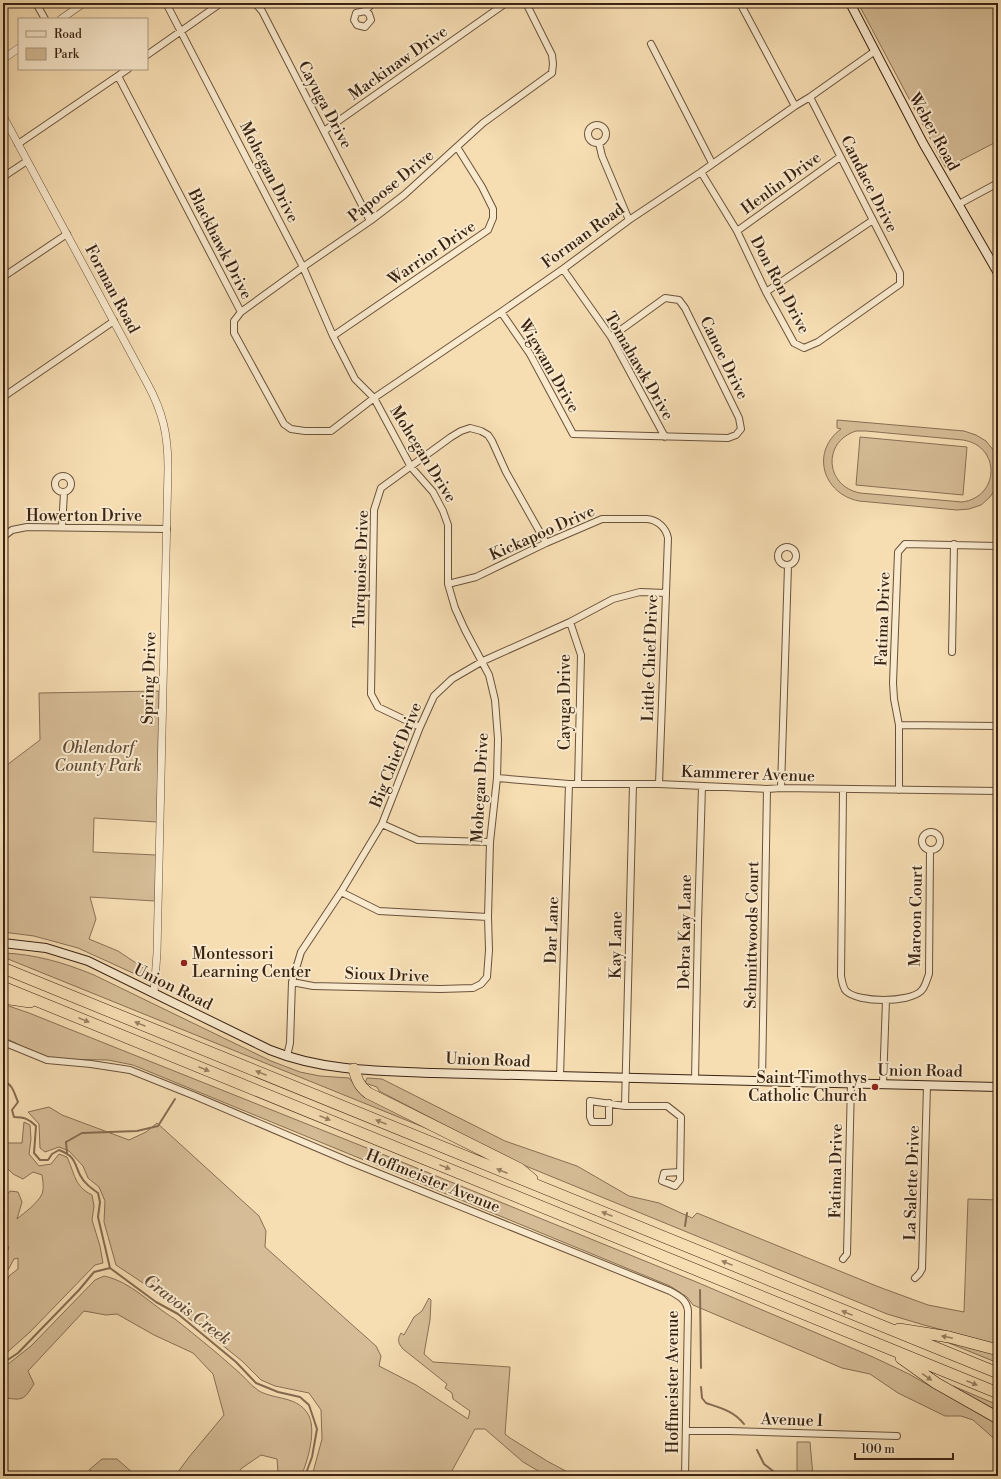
<svg xmlns="http://www.w3.org/2000/svg" width="1001" height="1479" viewBox="0 0 1001 1479" font-family="'Libre Bodoni',serif">
	<style>
		.green { fill: #d6bd97; stroke: #887055; fill-rule: evenodd }
		.lines { fill: none; stroke-linecap: round; stroke-linejoin: round }
		.stream { stroke: #846d52; stroke-width: 2 }
		.minor-casing { stroke: #69523b; stroke-width: 8 }
		.tertiary-casing { stroke: #69523b; stroke-width: 8 }
		.secondary-casing { stroke: #3a2313; stroke-width: 10 }
		.motorway-casing { stroke: #3a2313; stroke-width: 12 }
		.minor { stroke: #f9e9cd; stroke-width: 6 }
		.tertiary { stroke: #f9e9cd; stroke-width: 7 }
		.secondary { stroke: #f9e9cd; stroke-width: 8 }
		.motorway { stroke: #f6ddb2; stroke-width: 11 }
		.oneway { fill: #988062 }
		.poi-dot { fill: #8f2418; stroke: #f9e9cd; stroke-width: 1.5 }
		.labels { text-anchor: middle; dominant-baseline: central; stroke-width: 4; stroke-linejoin: round; paint-order: stroke }
		.street-label { font-size: 16px; fill: #3a2313; stroke: #f9e9cd }
		.park-label { font-size: 16px; font-style: italic; fill: #614a34; stroke: #f9e9cd }
		.poi-label { font-size: 16px; fill: #3a2313; stroke: #f9e9cd; text-anchor: start }
		.water-label { font-size: 17px; font-style: italic; fill: #654e38; stroke: #f9e9cd }
	</style>
	<rect width="100%" height="100%" fill="#f6ddb2"/>
	<filter id="stains"><feTurbulence type="fractalNoise" baseFrequency=".005" numOctaves="4"/><feColorMatrix values="0 0 0 0 .2 0 0 0 0 .09 0 0 0 0 .02 0 0 0 .5 -.17"/></filter>
	<radialGradient id="worn" r=".72"><stop offset=".6" stop-color="#630" stop-opacity="0"/><stop offset="1" stop-color="#630" stop-opacity=".3"/></radialGradient>
	<path class="green" d="M858 3H998V141L946 168Z
		M837 420 964 431 976 435 986 441 994 451 998 459V482L997 486 990 497 981 505 969 509 957 510 859 501C823 494 810 452 841 429L837 428ZM856 431H866L963 440C1001 446 1000 497 962 502L860 493C825 486 822 442 856 431Z
		M860 437 967 447 963 495 856 485Z
		M159 691 157 822 94 818 93 852 156 855 155 901 90 897 96 919 89 939 118 951 154 975 151 980 146 979 78 948 34 936 3 932V768L40 740 39 693Z
		M3 953C35 954 65 963 94 975L271 1061 300 1072 320 1076 349 1078 361 1093 438 1133 3 957Z
		M3 1004 29 1013 402 1162 694 1281 873 1357 909 1374 998 1425V1442L973 1420 961 1416H945L898 1393 870 1374 842 1368 693 1305 687 1297 670 1286 133 1065 108 1060 55 1059 40 1055 3 1037Z
		M367 1078 382 1079 505 1141 577 1166 629 1196 659 1203 692 1218 697 1213 879 1287 928 1305 964 1312 968 1199 998 1200V1345L924 1325 887 1314 516 1162 379 1091 377 1087 365 1083Z
		M49 1107 62 1115 129 1140 146 1132 157 1123 259 1216 266 1231 265 1247 376 1346 381 1356 379 1366 416 1385 468 1419 470 1411 453 1399 452 1393 445 1388 447 1384 403 1349C398 1343 397 1340 401 1333L404 1335 414 1317 422 1311 429 1298 431 1300 430 1320 424 1354 433 1362 510 1367 505 1434 510 1438 547 1461 575 1476H547L523 1462 485 1429H475L449 1476H312L322 1439 321 1410 309 1393 275 1386 261 1380 242 1361 211 1336 152 1289 116 1265 104 1222 105 1201 99 1187 88 1178 83 1166 69 1151 59 1147 45 1152 40 1148 39 1124 28 1112Z
		M24 1122 30 1125 31 1139 29 1154 39 1166 51 1164 59 1154 67 1157C75 1174 74 1186 92 1195L94 1206 92 1220 100 1246 103 1263 95 1265 30 1332 3 1356V1292L9 1276 18 1269V1258L14 1259 8 1270H3V1262L9 1247 3 1243C3 1228 5 1214 4 1199L10 1191 18 1192 22 1202 17 1219C24 1213 38 1203 42 1194 44 1189 43 1181 42 1175L33 1172 23 1179 13 1174 4 1165 7 1143H22Z
		M104 1276C132 1282 151 1305 175 1319 195 1335 215 1351 234 1368 243 1375 250 1385 259 1391 276 1400 297 1396 308 1414 317 1429 308 1461 301 1476H277L278 1473 277 1459 261 1455 242 1468 236 1476H175L189 1457 224 1415 213 1374 193 1353 154 1335 117 1314 106 1315 84 1311 28 1371 34 1384C25 1398 24 1401 7 1398L3 1384V1368L31 1346 95 1280Z
		M939 1339 998 1354V1363Z
		M953 1386 998 1405V1411Z
		M797 1442H810L813 1476H797Z
		M102 1459H117L134 1474 142 1476H104L89 1470Z"/>
	<g class="lines">
		<path class="stream" d="M3 1081C13 1084 14 1093 18 1102L12 1110 14 1117C24 1117 29 1119 36 1126L34 1153 40 1160H48L52 1154 59 1150C75 1156 74 1162 80 1175 84 1183 91 1188 98 1193L100 1202 98 1217 110 1268
			M67 1153 66 1142 82 1133 137 1131 158 1126 175 1099
			M685 1226 687 1213
			M700 1290 701 1368
			M3 1363 18 1353 79 1290 94 1272 110 1268 156 1302 178 1314 236 1362 256 1383 278 1392 300 1397 309 1405 317 1429 312 1457 305 1476
			M701 1387 702 1398 706 1403C721 1408 734 1411 744 1424
			M757 1450 764 1464 773 1471 772 1476"/>
		<defs>
			<path id="minor" d="M36 3 45 19
				M166 3 303 267 333 336 355 379 374 398 411 467 433 492 443 511 448 525V584L455 608 465 630 489 675 495 700 498 739 497 778 490 842 488 917 489 950 487 977 481 984 473 988 440 989 313 986 292 982
				M255 3 262 11 370 221
				M740 3 795 106
				M365 11 369 14 371 20 365 27 357 25 354 20 356 13 365 11 373 3
				M651 44 712 163
				M147 55 221 3
				M118 76 241 312 234 321V333L284 424 291 429 305 431H331L374 398 501 312 563 269 629 220 701 172 795 106 810 97 875 51
				M588 134a9 9 0 1 1 18 0a9 9 0 1 1-18 0Z
				M324 131 506 3
				M599 143 602 156 629 220
				M18 144 128 69
				M701 172 737 231 766 292 794 343 804 348 818 342 900 284V273L810 97
				M3 177 27 161
				M959 204 998 183
				M737 231 840 157
				M563 269 611 337 665 437
				M3 277 67 234
				M766 292 873 220
				M241 312 303 267 370 221 404 195 483 123 552 73 553 64 552 55 526 3
				M501 312 530 354 573 434 728 438 736 435 741 429 739 418 685 308 679 300 665 298 611 337
				M333 336 488 230 493 218V209L482 187 457 147
				M3 397 114 321
				M55 484a8 8 0 1 1 16 0a8 8 0 1 1-16 0Z
				M62 527 64 493
				M3 537 12 530 27 527 167 529
				M778 556a9 9 0 1 1 18 0a9 9 0 1 1-18 0Z
				M448 584 476 577 546 543 602 519H647C658 520 666 528 668 538L659 784
				M570 622 581 655 578 784
				M952 652 954 544
				M899 725 998 726
				M420 727 378 707 371 694 374 510 381 488 451 437 461 431 470 428 481 431 488 435 492 441 506 472 546 543
				M497 778 569 784H659L767 789 781 788 998 791
				M781 788 788 566
				M843 790 841 976C842 981 843 988 846 991 858 1003 909 1003 921 991 925 988 927 979 929 974L930 850
				M899 790V725L894 699 893 683 898 552 905 544 998 546
				M382 824 418 840 490 842
				M922 841a9 9 0 1 1 18 0a9 9 0 1 1-18 0Z
				M341 892 379 911 488 917
				M3 1042 47 1060 91 1064 130 1070 195 1096 348 1161 670 1291C679 1296 687 1300 688 1311L685 1476
				M287 1056 290 1043 292 982 301 952 341 892 382 824 420 727 434 696 452 679 483 661 570 622 613 599 640 592 666 593
				M560 1077 569 784
				M695 1080 698 923 702 786
				M762 1081 767 789
				M883 1084 886 1000
				M609 1103V1122H592L590 1117V1101L625 1106H667L681 1117 680 1180 675 1186 662 1181 664 1173 680 1172
				M625 1106 633 784
				M843 1259 847 1254 851 1083
				M915 1278 919 1274 922 1269 927 1085
				M687 1431H729L897 1436"/>
			<path id="tertiary" d="M61 19 84 3
				M3 59 19 48
				M3 116 147 383C163 412 168 435 168 468L157 953 154 993"/>
			<path id="secondary" d="M850 3 923 143 998 273
				M3 943 46 948 88 961 270 1050C322 1071 378 1071 434 1073L998 1087"/>
			<path id="motorway" d="M3 968 998 1373
				M3 987 998 1393
				M3 998 30 1002
				M354 1069C357 1080 359 1086 368 1093L520 1169 532 1179
				M899 1329 949 1337 998 1350
				M901 1358 936 1383 998 1418"/>
		</defs>
		<use href="#minor" class="minor-casing"/>
		<use href="#tertiary" class="tertiary-casing"/>
		<use href="#secondary" class="secondary-casing"/>
		<use href="#motorway" class="motorway-casing"/>
		<use href="#minor" class="minor"/>
		<use href="#tertiary" class="tertiary"/>
		<use href="#secondary" class="secondary"/>
		<use href="#motorway" class="motorway"/>
	</g>
	<defs><path id="oneway-solid" d="M-6-.8H1V-3.2L6.5 0L1 3.2V.8H-6Z"/></defs>
	<g class="oneway">
		<use href="#oneway-solid" transform="translate(84 1020) rotate(22)"/>
		<use href="#oneway-solid" transform="translate(140 1024) rotate(-158)"/>
		<use href="#oneway-solid" transform="translate(204 1069) rotate(22)"/>
		<use href="#oneway-solid" transform="translate(261 1073) rotate(-158)"/>
		<use href="#oneway-solid" transform="translate(325 1118) rotate(22)"/>
		<use href="#oneway-solid" transform="translate(381 1122) rotate(-158)"/>
		<use href="#oneway-solid" transform="translate(445 1167) rotate(22)"/>
		<use href="#oneway-solid" transform="translate(502 1171) rotate(-158)"/>
		<use href="#oneway-solid" transform="translate(607 1214) rotate(-158)"/>
		<use href="#oneway-solid" transform="translate(727 1263) rotate(-158)"/>
		<use href="#oneway-solid" transform="translate(847 1313) rotate(-158)"/>
		<use href="#oneway-solid" transform="translate(947 1337) rotate(-168)"/>
		<use href="#oneway-solid" transform="translate(927 1377) rotate(35)"/>
		<use href="#oneway-solid" transform="translate(972 1383) rotate(22)"/>
	</g>
	<g class="poi-dot">
		<circle cx="184" cy="963" r="4"/>
		<circle cx="875" cy="1087" r="4"/>
	</g>
	<g class="labels">
		<g class="street-label">
			<text transform="translate(398 63) rotate(-35)">Mackinaw Drive</text>
			<text transform="translate(325 105) rotate(62)">Cayuga Drive</text>
			<text transform="translate(934 132) rotate(61)">Weber Road</text>
			<text transform="translate(269 172) rotate(63)">Mohegan Drive</text>
			<text transform="translate(781 183) rotate(-36)">Henlin Drive</text>
			<text transform="translate(869 184) rotate(63)">Candace Drive</text>
			<text transform="translate(391 186) rotate(-39)">Papoose Drive</text>
			<text transform="translate(583 236) rotate(-36)">Forman Road</text>
			<text transform="translate(220 244) rotate(63)">Blackhawk Drive</text>
			<text transform="translate(432 253) rotate(-34)">Warrior Drive</text>
			<text transform="translate(780 285) rotate(62)">Don Ron Drive</text>
			<text transform="translate(112 289) rotate(62)">Forman Road</text>
			<text transform="translate(724 358) rotate(64)">Canoe Drive</text>
			<text transform="translate(549 366) rotate(60)">Wigwam Drive</text>
			<text transform="translate(639 366) rotate(60)">Tomahawk Drive</text>
			<text transform="translate(423 454) rotate(58)">Mohegan Drive</text>
			<text x="84" y="516">Howerton Drive</text>
			<text transform="translate(542 533) rotate(-24)">Kickapoo Drive</text>
			<text transform="translate(361 569) rotate(-88)">Turquoise Drive</text>
			<text transform="translate(883 619) rotate(-88)">Fatima Drive</text>
			<text transform="translate(650 658) rotate(-88)">Little Chief Drive</text>
			<text transform="translate(149 678) rotate(-88)">Spring Drive</text>
			<text transform="translate(565 702) rotate(-90)">Cayuga Drive</text>
			<text transform="translate(396 755) rotate(-68)">Big Chief Drive</text>
			<text transform="translate(748 774) rotate(2)">Kammerer Avenue</text>
			<text transform="translate(480 788) rotate(-87)">Mohegan Drive</text>
			<text transform="translate(916 916) rotate(-89)">Maroon Court</text>
			<text transform="translate(552 930) rotate(-88)">Dar Lane</text>
			<text transform="translate(685 932) rotate(-89)">Debra Kay Lane</text>
			<text transform="translate(752 935) rotate(-89)">Schmittwoods Court</text>
			<text transform="translate(616 945) rotate(-89)">Kay Lane</text>
			<text transform="translate(387 975) rotate(2)">Sioux Drive</text>
			<text transform="translate(173 987) rotate(26)">Union Road</text>
			<text transform="translate(488 1060) rotate(2)">Union Road</text>
			<text transform="translate(920 1071) rotate(1)">Union Road</text>
			<text transform="translate(836 1171) rotate(-89)">Fatima Drive</text>
			<text transform="translate(433 1181) rotate(22)">Hoffmeister Avenue</text>
			<text transform="translate(912 1183) rotate(-88)">La Salette Drive</text>
			<text transform="translate(673 1382) rotate(-90)">Hoffmeister Avenue</text>
			<text transform="translate(792 1420) rotate(2)">Avenue I</text>
		</g>
		<g class="park-label">
			<text x="98" y="748">Ohlendorf<tspan x="98" dy="18">County Park</tspan></text>
		</g>
		<g class="poi-label">
			<text x="192" y="954">Montessori<tspan x="192" dy="18">Learning Center</tspan></text>
			<text x="867" y="1078" text-anchor="end">Saint Timothys<tspan x="867" dy="18">Catholic Church</tspan></text>
		</g>
		<g class="water-label">
			<text transform="translate(187 1310) rotate(37)">Gravois Creek</text>
		</g>
	</g>
	<rect width="1001" height="1479" fill="none" stroke="#f6ddb2" stroke-width="16"/>
	<rect x="4" y="4" width="993" height="1471" fill="none" stroke="#3a2313" stroke-width="2"/>
	<rect x="8" y="8" width="985" height="1463" fill="none" stroke="#3a2313"/>
	<rect x="18" y="18" width="130" height="52" fill="#f9e9cd" stroke="#ad9a83"/>
	<rect x="26" y="31" width="20" height="6" fill="#f9e9cd" stroke="#ad9a83"/>
	<text x="54" y="38" font-size="12" fill="#3a2313">Road</text>
	<rect x="26" y="48" width="20" height="12" fill="#d6bd97" stroke="#ad9a83"/>
	<text x="54" y="58" font-size="12" fill="#3a2313">Park</text>
	<path d="M855 1453v6h98v-6" fill="none" stroke="#3a2313" stroke-width="2"/>
	<text x="861" y="1453" font-size="12" fill="#3a2313" stroke="#f9e9cd" stroke-width="3" paint-order="stroke">100 m</text>
	<rect width="100%" height="100%" filter="url(#stains)"/>
	<rect width="100%" height="100%" fill="url(#worn)"/>
</svg>
